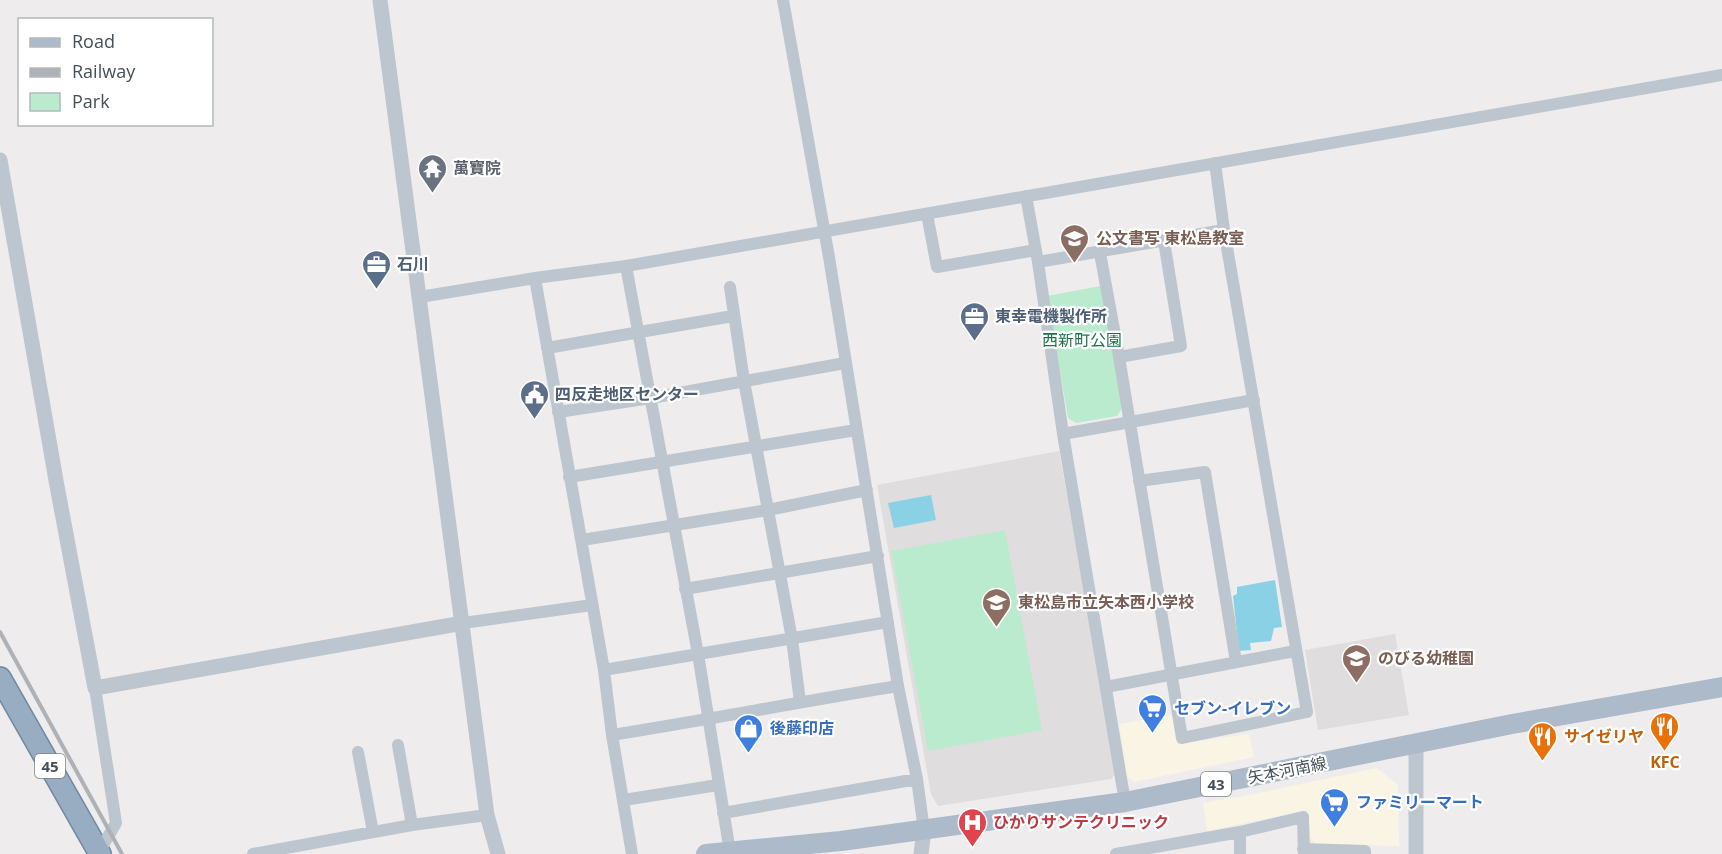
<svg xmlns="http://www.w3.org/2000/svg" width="1722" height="854" viewBox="0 0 1722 854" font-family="'Open Sans','Noto Sans JP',sans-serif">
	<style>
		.commercial { fill: #faf4e4 }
		.education { fill: #dfdddd }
		.green { fill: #bbebcf }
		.water { fill: #8ad1e6 }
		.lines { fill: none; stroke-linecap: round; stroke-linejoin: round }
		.trunk-casing { stroke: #7188a4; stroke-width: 24 }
		.minor { stroke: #bdc6ce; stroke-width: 12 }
		.tertiary { stroke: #bdc6ce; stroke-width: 15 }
		.primary { stroke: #acbaca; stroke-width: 20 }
		.trunk { stroke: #98acc2; stroke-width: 21 }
		.rail { stroke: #aeb1b6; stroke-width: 4 }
		.labels { text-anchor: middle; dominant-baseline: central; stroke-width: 4.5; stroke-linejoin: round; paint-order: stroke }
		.shield { fill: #fff; stroke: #7d848a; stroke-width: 1.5 }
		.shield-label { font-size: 15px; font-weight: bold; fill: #454f58 }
		.worship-label { font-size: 16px; font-weight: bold; fill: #5b616d; stroke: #fff; text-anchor: start }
		.education-label { font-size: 16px; font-weight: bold; fill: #785e54; stroke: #fff; text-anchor: start }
		.service-label { font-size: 16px; font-weight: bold; fill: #4e5e75; stroke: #fff; text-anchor: start }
		.park-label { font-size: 16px; fill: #1b744a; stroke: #fff }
		.shop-label { font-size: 16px; font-weight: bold; fill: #366cbe; stroke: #fff; text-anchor: start }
		.food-label { font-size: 16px; font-weight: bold; fill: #c56008; stroke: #fff; text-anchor: start }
		.street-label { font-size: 16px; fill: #454f58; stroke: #fff }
		.health-label { font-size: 16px; font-weight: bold; fill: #be3a42; stroke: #fff; text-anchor: start }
	</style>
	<rect width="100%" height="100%" fill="#eeecec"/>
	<path class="commercial" d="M1172 715 1177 744 1249 734 1254 757 1134 782 1127 776 1119 724Z
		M1377 768 1398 785 1399 846 1317 844 1310 838 1308 810 1207 831 1203 803 1254 794Z"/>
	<path class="education" d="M1059 451 1117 771 1111 779 938 806 931 794 877 485Z
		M1395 634 1409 715 1318 730 1305 650Z"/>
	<path class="green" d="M1101 286 1122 408 1117 416 1076 423 1068 418 1047 296Z
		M1005 530 1042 730 928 751 891 551Z"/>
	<path class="water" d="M931 495 936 520 894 528 888 503Z
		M1275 580 1282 627 1274 628 1271 641 1250 643 1251 650 1239 651 1233 596 1237 594V587Z"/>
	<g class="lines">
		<defs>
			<path id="trunk" d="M0 678 100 854"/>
		</defs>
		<use href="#trunk" class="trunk-casing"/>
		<path class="minor" d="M783 0 829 257 898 686 917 779 924 830
			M1026 196 1038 262 1063 434 1125 802
			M927 214 937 267 1036 250
			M1100 253 1119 357 1182 738 1307 712 1224 230 1215 163
			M1038 262 1224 230
			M626 266 698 654 730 852
			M535 278 604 670 612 735 632 854
			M730 287 744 381 792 639 800 702
			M420 297 535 278 626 266 1722 75
			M547 348 733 316
			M1119 357 1181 346 1164 241
			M558 412 651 398 845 363
			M1063 434 1254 400
			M569 477 856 430
			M1139 481 1205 472 1236 662
			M582 540 768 510 867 490
			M685 589 878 556
			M463 623 592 605
			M604 670 888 622
			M1106 687 1295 651
			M95 688 116 823 99 852
			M612 735C708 720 803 701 898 686
			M398 745 412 825
			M358 752 373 832
			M624 800 718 785
			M723 813 917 779
			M1240 832V854
			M1303 849 1365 851V854
			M253 854 412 825 487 815
			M1116 854 1240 832 1303 817 1304 854"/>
		<path class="tertiary" d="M380 0 487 815 498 854
			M0 160 57 486 95 688 463 623
			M921 854 924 830
			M1416 854V744"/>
		<path class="primary" d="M706 854 841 841 1125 802 1512 724 1722 687"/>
		<use href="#trunk" class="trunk"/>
		<path class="rail" d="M0 632 122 854"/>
	</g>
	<defs>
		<symbol id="temple-pin" viewBox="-11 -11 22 30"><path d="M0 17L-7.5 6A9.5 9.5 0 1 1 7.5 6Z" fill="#6b7280" stroke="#fff"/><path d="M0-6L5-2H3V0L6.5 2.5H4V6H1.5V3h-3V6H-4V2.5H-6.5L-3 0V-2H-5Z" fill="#fff"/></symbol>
		<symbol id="school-pin" viewBox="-11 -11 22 30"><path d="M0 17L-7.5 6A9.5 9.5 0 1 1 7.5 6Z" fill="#8d6e63" stroke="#fff"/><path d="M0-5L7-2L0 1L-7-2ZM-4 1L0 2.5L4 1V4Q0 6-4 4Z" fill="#fff"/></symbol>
		<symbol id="office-pin" viewBox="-11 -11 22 30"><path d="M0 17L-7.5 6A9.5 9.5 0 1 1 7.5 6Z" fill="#5c6f8a" stroke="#fff"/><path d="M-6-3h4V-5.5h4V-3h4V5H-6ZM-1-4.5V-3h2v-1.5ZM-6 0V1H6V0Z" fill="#fff"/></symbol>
		<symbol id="civic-pin" viewBox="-11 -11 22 30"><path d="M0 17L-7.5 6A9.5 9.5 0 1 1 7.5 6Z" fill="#5c6f8a" stroke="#fff"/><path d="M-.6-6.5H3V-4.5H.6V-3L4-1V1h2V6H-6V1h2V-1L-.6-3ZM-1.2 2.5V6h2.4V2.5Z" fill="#fff"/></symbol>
		<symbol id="supermarket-pin" viewBox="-11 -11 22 30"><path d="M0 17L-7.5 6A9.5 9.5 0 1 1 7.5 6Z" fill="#3f7fe0" stroke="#fff"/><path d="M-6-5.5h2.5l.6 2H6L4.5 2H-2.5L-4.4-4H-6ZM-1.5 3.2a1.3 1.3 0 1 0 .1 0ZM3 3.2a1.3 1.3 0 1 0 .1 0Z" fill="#fff"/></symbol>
		<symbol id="restaurant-pin" viewBox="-11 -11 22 30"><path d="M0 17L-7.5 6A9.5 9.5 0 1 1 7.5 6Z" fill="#e8710a" stroke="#fff"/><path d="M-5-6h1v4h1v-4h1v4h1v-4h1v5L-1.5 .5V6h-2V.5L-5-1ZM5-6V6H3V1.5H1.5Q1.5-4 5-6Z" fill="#fff"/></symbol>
		<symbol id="shop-pin" viewBox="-11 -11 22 30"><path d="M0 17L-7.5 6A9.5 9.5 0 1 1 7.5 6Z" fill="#3f7fe0" stroke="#fff"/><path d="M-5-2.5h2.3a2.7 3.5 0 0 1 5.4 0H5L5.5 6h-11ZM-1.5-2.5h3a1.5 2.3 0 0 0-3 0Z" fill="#fff"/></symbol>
		<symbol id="hospital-pin" viewBox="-11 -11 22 30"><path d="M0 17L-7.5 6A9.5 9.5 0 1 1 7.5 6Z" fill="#e0444e" stroke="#fff"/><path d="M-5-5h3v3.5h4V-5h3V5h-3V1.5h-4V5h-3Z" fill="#fff"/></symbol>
	</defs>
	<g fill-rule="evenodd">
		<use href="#temple-pin" x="416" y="152" width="33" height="45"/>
		<use href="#school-pin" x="1058" y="222" width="33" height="45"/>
		<use href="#office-pin" x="360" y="248" width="33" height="45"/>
		<use href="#office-pin" x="958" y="300" width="33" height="45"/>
		<use href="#civic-pin" x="518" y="378" width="33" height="45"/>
		<use href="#school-pin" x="980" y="586" width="33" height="45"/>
		<use href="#school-pin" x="1340" y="642" width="33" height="45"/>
		<use href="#supermarket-pin" x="1136" y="692" width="33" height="45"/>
		<use href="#restaurant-pin" x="1648" y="710" width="33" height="45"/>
		<use href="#shop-pin" x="732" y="712" width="33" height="45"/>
		<use href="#restaurant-pin" x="1526" y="720" width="33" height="45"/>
		<use href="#supermarket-pin" x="1318" y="786" width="33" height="45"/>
		<use href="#hospital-pin" x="956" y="806" width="33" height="45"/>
	</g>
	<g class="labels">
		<g class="shield">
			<rect x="35" y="754" width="30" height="24" rx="4.5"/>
			<rect x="1201" y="772" width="30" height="24" rx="4.5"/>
		</g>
		<g class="shield-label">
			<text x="50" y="766">45</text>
			<text x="1216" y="784">43</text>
		</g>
		<g class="worship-label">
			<text x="453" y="168">萬寶院</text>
		</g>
		<g class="education-label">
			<text x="1096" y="238">公文書写 東松島教室</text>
			<text x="1018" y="602">東松島市立矢本西小学校</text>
			<text x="1378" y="658">のびる幼稚園</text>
		</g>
		<g class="service-label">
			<text x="397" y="264">石川</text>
			<text x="995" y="316">東幸電機製作所</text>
			<text x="555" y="394">四反走地区センター</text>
		</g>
		<g class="park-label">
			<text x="1082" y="340">西新町公園</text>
		</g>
		<g class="shop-label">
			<text x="1174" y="708">セブン-イレブン</text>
			<text x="770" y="728">後藤印店</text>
			<text x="1356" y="802">ファミリーマート</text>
		</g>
		<g class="food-label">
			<text x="1564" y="736">サイゼリヤ</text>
			<text x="1665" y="762" text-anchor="middle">KFC</text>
		</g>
		<g class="street-label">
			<text transform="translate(1287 770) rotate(-11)">矢本河南線</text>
		</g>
		<g class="health-label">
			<text x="993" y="822">ひかりサンテクリニック</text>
		</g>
	</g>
	<rect x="18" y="18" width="195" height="108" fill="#ffffff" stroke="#b5b9bc" stroke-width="1.5"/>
	<rect x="30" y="38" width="30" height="9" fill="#acbaca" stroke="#b5b9bc" stroke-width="1.5"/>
	<text x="72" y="48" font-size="18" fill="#454f58">Road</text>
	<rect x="30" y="68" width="30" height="9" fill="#aeb1b6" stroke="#b5b9bc" stroke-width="1.5"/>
	<text x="72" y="78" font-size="18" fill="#454f58">Railway</text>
	<rect x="30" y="93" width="30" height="18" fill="#bbebcf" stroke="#b5b9bc" stroke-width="1.5"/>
	<text x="72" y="108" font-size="18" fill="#454f58">Park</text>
</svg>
